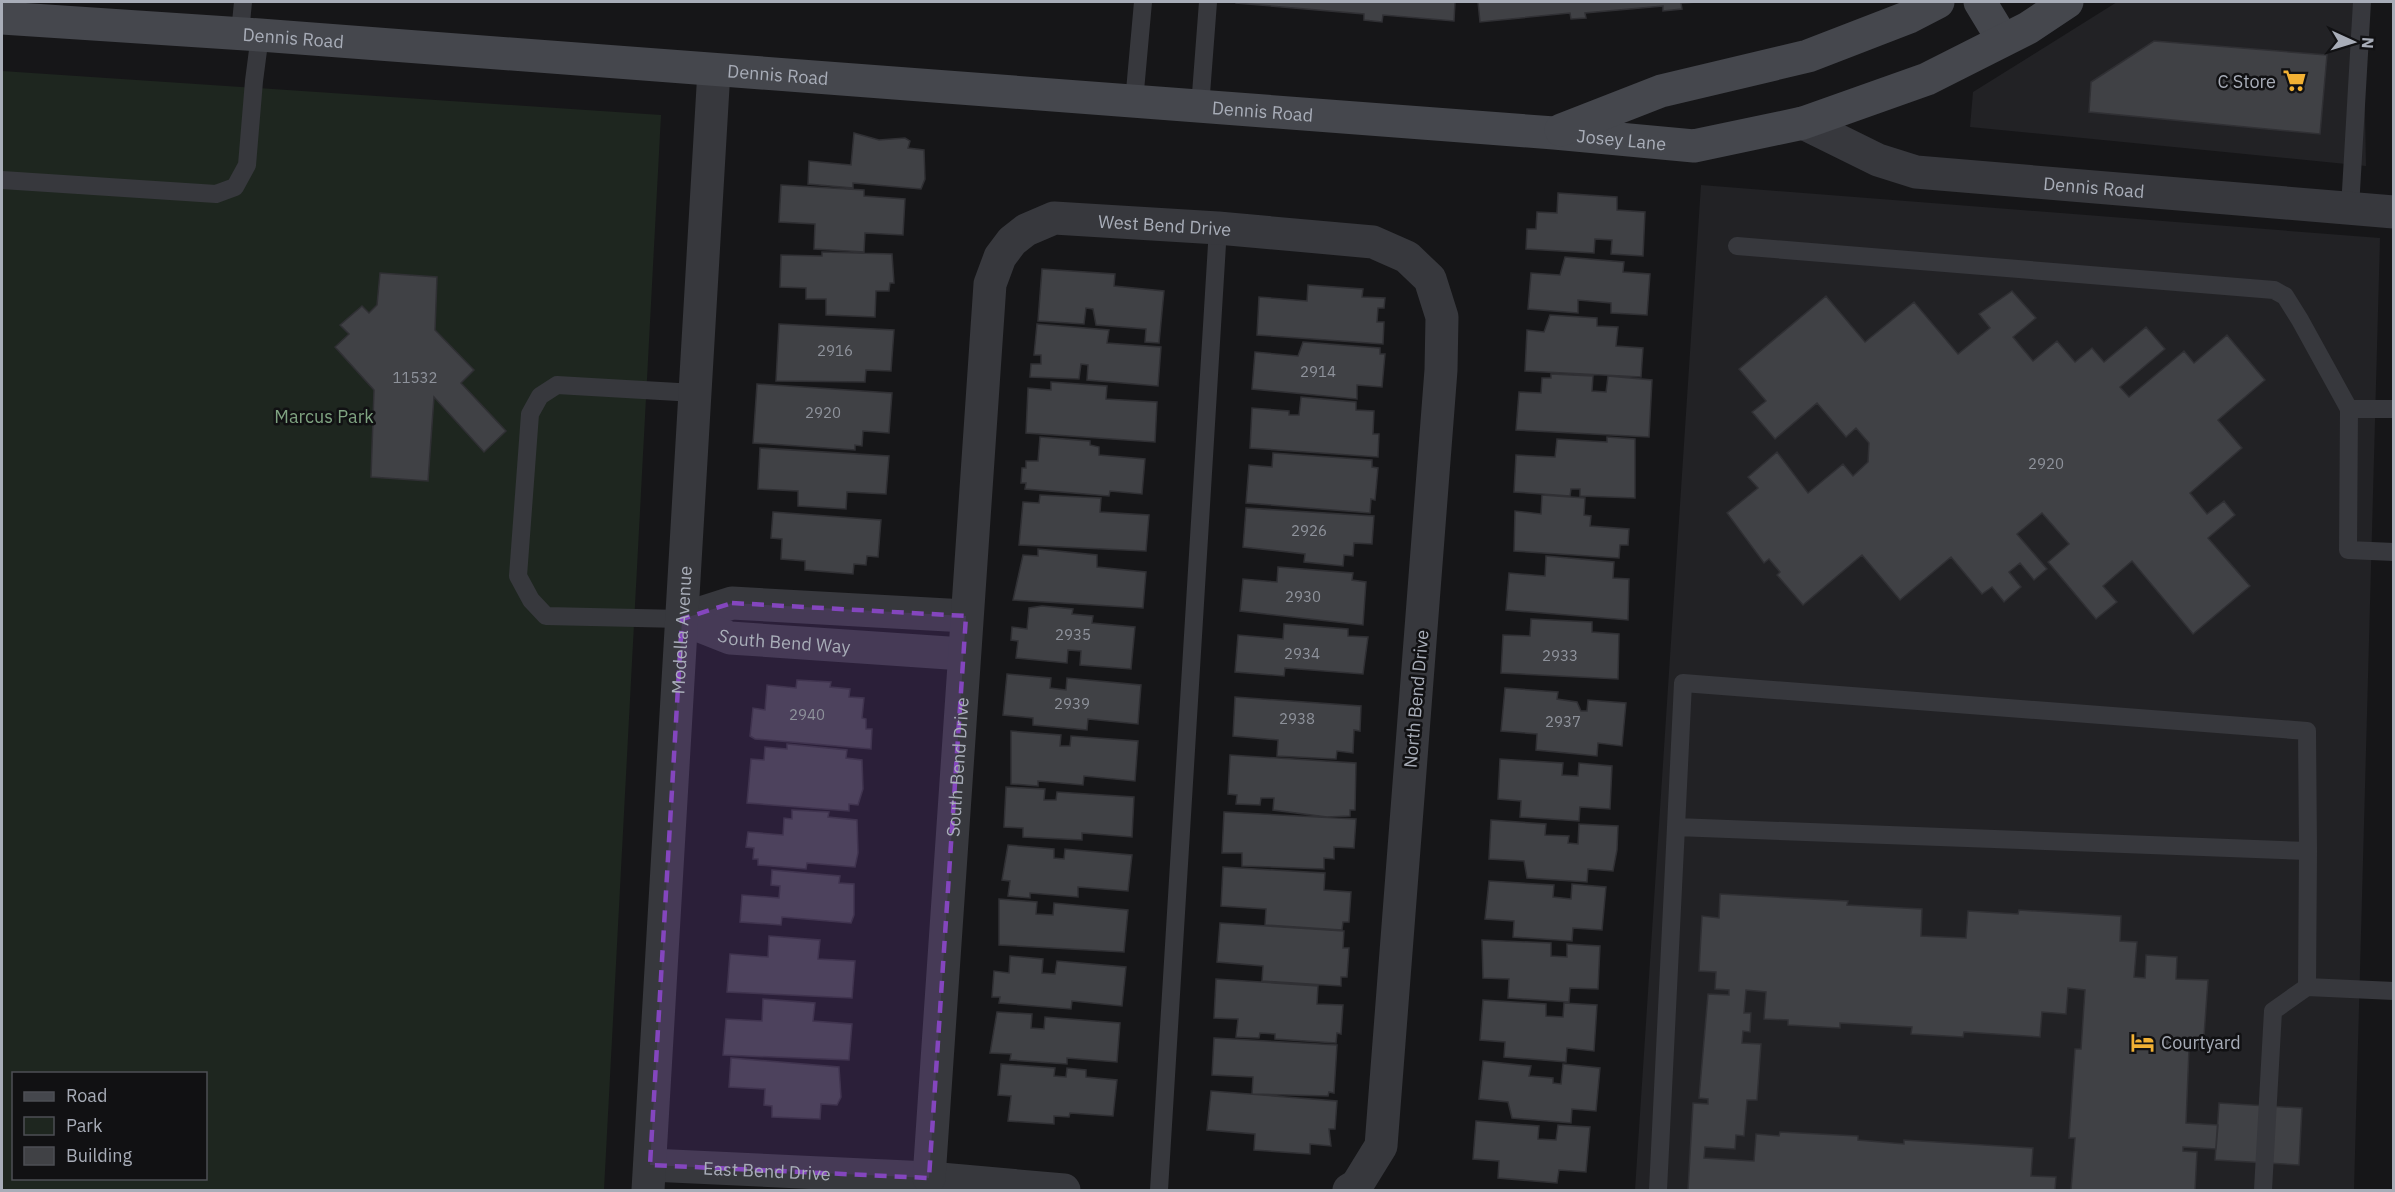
<svg xmlns="http://www.w3.org/2000/svg" width="2395" height="1192" viewBox="0 0 2395 1192" font-family="'IBM Plex Sans',sans-serif">
	<style>
		.built { fill: #222225 }
		.green { fill: #1e261f; fill-rule: evenodd }
		.building { fill: #404145; stroke: #303034; stroke-width: 1.5 }
		.lines { fill: none; stroke-linecap: round; stroke-linejoin: round }
		.lane { stroke: #37383d; stroke-width: 18 }
		.street { stroke: #37383d; stroke-width: 33 }
		.secondary { stroke: #45474d; stroke-width: 33 }
		.marked { fill: #8446be; fill-opacity: 0.2; stroke: #8446be; stroke-width: 4.5; stroke-dasharray: 12 8; stroke-linejoin: round }
		.labels { text-anchor: middle; dominant-baseline: central; stroke-width: 5; stroke-linejoin: round; paint-order: stroke }
		.number-label { font-size: 15px; fill: #8e929b }
		.street-label { font-size: 18px; fill: #a8adb8; stroke: #111113 }
		.poi-label { font-size: 18px; fill: #a8adb8; stroke: #111113; text-anchor: end }
		.park-label { font-size: 18px; fill: #7fa381; stroke: #111113 }
	</style>
	<rect width="100%" height="100%" fill="#161618"/>
	<path class="built" d="M2117 2H2363L2366 166 1970 127 1973 92Z
		M1701 185 2380 238 2354 1190H1635Z"/>
	<path class="green" d="M2 71 661 115 604 1190H2ZM14 1074H206V1178H14Z"/>
	<path class="building" d="M1236 2H1455L1454 21 1383 15 1382 22 1364 20V14L1236 3Z
		M1478 2H1698L1681 3 1682 9 1663 11V6L1585 13 1586 18 1571 19 1570 13 1480 22Z
		M2154 41 2327 55 2320 134 2089 112 2091 82Z
		M854 133 879 140 905 138 910 141 908 148 924 150 925 179 921 189 853 183V188L808 184 809 161 851 165Z
		M781 185 864 190V196L905 199 903 235 865 233 864 252 814 249 815 224 779 222Z
		M1558 193 1617 197V210L1645 212 1643 256 1611 254 1612 240 1595 239 1594 253 1526 249 1527 229H1536L1537 212 1557 213Z
		M822 252 892 254 894 283H890L889 291H876L875 317 826 315V299H806V288L780 287 781 255 822 256Z
		M1565 257 1624 262 1623 272 1650 274 1647 315 1611 313V303L1578 300V313L1528 309 1531 273 1560 275Z
		M1042 269 1115 274 1114 286 1164 291 1159 343 1145 342 1146 329 1096 325 1093 309 1086 308 1084 324 1038 321Z
		M380 273 437 277 435 330 474 370 461 383 506 431 484 452 434 397 428 481 371 477 374 390 335 347 349 334 340 325 362 306 369 313 377 305Z
		M1308 285 1363 289 1362 297 1385 298 1384 308H1378L1377 322H1384L1383 344 1257 335 1259 297 1307 301Z
		M2012 291 2036 318 2013 337 2033 361 2057 341 2075 362 2092 348 2104 362 2146 327 2165 349 2120 387 2129 397 2184 351 2194 363 2227 335 2265 380 2218 420 2242 448 2190 493 2207 514 2224 501 2235 515 2208 538 2250 586 2193 634 2132 561 2103 586 2117 602 2096 619 2048 562 2069 544 2042 513 2017 534 2047 569 2034 580 2020 563 2009 572 2021 587 2004 602 1992 587 1982 594 1951 557 1900 600 1862 555 1803 605 1777 575 1780 572 1769 559 1764 563 1727 513 1758 488 1748 477 1777 452 1808 493 1843 464 1853 476 1868 462 1869 443 1856 428 1846 437 1817 403 1775 439 1752 412 1766 401 1739 369 1826 296 1865 342 1914 302 1958 354 1990 328 1979 314Z
		M1550 315 1597 318V326L1618 327 1616 346 1643 348 1641 377 1525 371 1527 330 1544 332Z
		M779 324 894 330 891 371 866 370 865 382 776 381Z
		M1037 324 1109 330 1107 343 1161 347 1158 386 1087 380 1088 365 1081 364 1079 379 1030 377 1031 364H1041V355H1034Z
		M1303 342 1380 348V354H1385L1382 387 1357 385V399L1252 389 1255 352 1298 356Z
		M1551 374 1593 376 1592 391 1606 392 1608 376 1652 380 1649 437 1516 430 1519 392 1541 393 1542 378H1551Z
		M1051 382 1107 386 1106 399 1157 402 1155 442 1026 433 1028 388 1051 390Z
		M757 384 892 393 889 433 863 431 862 446 855 445V450L753 443Z
		M1301 397 1356 402V410L1374 411 1373 434H1379L1378 457 1250 448 1252 408 1289 411V415H1299Z
		M1040 437 1090 441V445L1099 447V455L1145 459 1142 494 1110 491 1109 496 1025 489 1026 483H1021L1022 468H1026V461H1038Z
		M1607 437 1635 439V498L1580 496V489H1571L1570 496 1514 492 1516 455 1555 457 1557 439 1607 442Z
		M760 448 889 456 886 494 847 492 846 509 798 506V491L758 489Z
		M1273 453 1372 460V467L1378 468 1375 500 1371 499 1370 513 1246 503 1249 465 1272 467Z
		M1040 495 1101 498 1100 512 1149 515 1146 551 1019 545 1023 502 1039 503Z
		M1542 495 1585 498 1584 515 1591 516 1590 526 1629 529 1628 545H1620L1619 558 1514 551 1515 511 1541 514Z
		M1246 508 1374 516 1372 544 1354 543 1353 556 1344 555 1343 566 1304 562 1305 554 1243 547Z
		M773 512 881 520 878 557 867 556 866 565 854 564 853 574 805 570V561L781 559 782 539 771 538Z
		M1038 549 1097 555V567L1146 572 1143 608 1013 600 1023 555 1038 556Z
		M1546 556 1614 562 1613 578 1629 579 1628 620 1506 610 1509 573 1545 576Z
		M1278 567 1353 573 1352 580 1366 582 1363 625 1240 611 1243 579 1277 582Z
		M1042 606 1073 609 1072 614 1093 616 1092 623 1135 627 1131 669 1080 665 1081 651 1068 650 1067 663 1016 658 1018 641 1011 640 1012 627 1027 629 1029 608Z
		M1531 619 1592 622V632L1619 634 1618 679 1501 673 1503 635 1530 636Z
		M1284 624 1348 629V636L1368 637 1363 674 1285 668 1284 676 1235 672 1238 635 1283 639Z
		M1007 674 1051 678 1050 688 1066 690 1067 678 1141 685 1138 724 1088 719 1087 730 1033 725V718L1003 715Z
		M797 680 831 682 830 687 850 689 849 697 864 698 862 718 866 719V729H872L871 749 755 739 750 736 753 708 765 710 767 685 796 688Z
		M1505 688 1558 692 1557 699 1577 702 1581 711H1587L1588 700 1626 703 1622 746 1598 743 1597 756 1536 750 1537 734 1501 731Z
		M1235 697 1361 706 1360 731 1354 730 1353 753 1337 751 1336 759 1277 756 1278 740 1233 736Z
		M1011 731 1061 735 1060 746H1070L1071 736 1138 741 1135 781 1084 776 1083 785 1038 781V786L1011 784Z
		M787 744 847 750 846 758 862 760 863 789 858 805 849 804V811L747 803 751 759 764 760 765 747 787 749Z
		M1230 755 1356 763 1355 810H1350V816L1327 817 1273 810 1274 798H1261L1260 805 1236 804 1237 795 1228 794Z
		M1500 759 1563 763 1562 775 1578 776 1579 763 1612 766 1610 809 1580 807 1579 821 1520 817 1521 801 1498 799Z
		M1006 787 1045 789 1044 800H1056L1057 792 1134 797 1132 837 1082 833V840L1023 837V828L1004 827Z
		M792 810 829 812 828 817 857 820 858 853 855 867 807 863 806 869 758 865V859H753L754 848 746 847 748 832 783 835 784 818 792 819Z
		M1224 812 1356 819 1354 848 1334 847V859L1324 858V869L1242 866V853H1222Z
		M1491 820 1546 824 1545 835 1569 836 1568 843 1578 844 1579 824 1618 826 1617 850 1613 871 1588 869 1587 882 1527 878 1524 861 1489 859Z
		M1008 845 1054 849V858L1064 859 1065 849 1132 855 1128 891 1078 887V897L1030 893V898L1008 896 1010 881 1002 880Z
		M1223 867 1325 873 1324 890 1351 892 1349 922H1343L1342 930 1265 925 1266 909 1221 906Z
		M772 870 840 876 839 883 854 884V915L851 923 782 917 781 925 740 922 742 895 779 898 780 886 771 885Z
		M1489 881 1554 885 1553 897 1571 899 1572 884 1606 887 1602 930 1573 928 1572 941 1513 937 1514 921 1485 919Z
		M1720 894 1848 901 1847 905 1922 909 1921 936 1966 938 1968 911 2018 914 2019 910 2121 916 2120 941 2137 942 2134 977 2145 978 2146 955 2177 957 2176 979 2208 980 2203 1050 2189 1049 2186 1123 2218 1125 2216 1149 2183 1147V1151L2197 1152 2195 1190H2071L2075 1138H2069L2075 1049H2081L2085 990 2068 988 2066 1014 2042 1012 2040 1037 1964 1032 1963 1037 1911 1034 1912 1027 1840 1023V1028L1788 1025V1020L1764 1019 1766 992 1746 990 1744 1013H1751L1750 1032 1743 1031 1742 1043 1761 1044 1757 1100H1747L1744 1136 1736 1135 1735 1149 1705 1147 1704 1158 1754 1161 1756 1134 1779 1136 1780 1132 1858 1136V1140L1904 1144V1140L2033 1148 2031 1176 2056 1177 2055 1190H1688L1693 1103 1708 1104V1099L1699 1098 1708 994 1729 995V990L1715 989 1716 972 1699 971 1702 916 1719 918Z
		M999 899 1037 902 1036 914 1053 915 1054 903 1128 910 1124 952 999 945Z
		M1220 923 1344 931 1343 948H1349L1347 977H1341V986L1262 981 1263 966 1217 962Z
		M769 936 820 940 818 959 855 961 852 998 727 992 730 954 768 957Z
		M1482 940 1551 943V956L1567 957V944L1600 946 1598 989 1570 988 1569 1002 1508 998 1509 979 1483 978Z
		M1010 956 1043 959 1042 973 1055 974 1057 961 1126 967 1122 1006 1072 1001 1071 1009 999 1003 1000 997H992L994 971 1009 973Z
		M1216 979 1318 986 1317 1004 1343 1005 1341 1034 1337 1033 1336 1043 1275 1039V1034L1260 1033 1259 1038 1236 1037 1238 1019 1214 1018Z
		M763 999 815 1003 813 1021 852 1024 849 1060 723 1055 726 1019 762 1021Z
		M1483 1000 1546 1004V1016L1563 1017 1564 1003 1597 1005 1594 1051 1567 1048 1566 1062 1504 1057 1505 1042 1480 1040Z
		M997 1012 1032 1014 1031 1028 1044 1029 1045 1017 1120 1023 1117 1062 1067 1058V1064L1010 1060 1011 1054 990 1053Z
		M1214 1038 1337 1045 1334 1093 1329 1092 1328 1096 1252 1094 1253 1077 1212 1075Z
		M731 1058 839 1067 841 1097 837 1105 821 1104 820 1119 772 1117V1106L764 1105 765 1089 729 1087Z
		M1483 1061 1531 1066 1529 1076 1553 1078V1083L1561 1084 1563 1064 1600 1068 1596 1111 1572 1109 1571 1123 1512 1118 1508 1102 1479 1099Z
		M1001 1064 1055 1068 1054 1076 1066 1077 1067 1068 1086 1070V1077L1117 1080 1113 1116 1070 1113 1069 1117 1054 1116V1124L1008 1121 1011 1096 998 1095Z
		M1211 1091 1337 1101 1335 1129H1329L1331 1146 1310 1144V1154L1254 1150 1255 1134 1207 1130Z
		M2219 1103 2302 1108 2299 1165 2215 1160Z
		M1476 1121 1539 1126 1538 1139 1556 1140 1558 1125 1590 1127 1586 1172 1559 1170 1557 1183 1498 1178 1499 1161 1473 1159Z"/>
	<g class="lines">
		<path class="lane" d="M240 33 243 2
			M1134 102 1143 2
			M1200 107 1208 2
			M2 180 216 194 235 187 247 165 254 81 260 35
			M2350 208 2362 2
			M1737 246 2274 290 2285 296 2300 320 2349 409 2348 550 2394 552
			M2349 409H2394
			M682 619 546 616 531 600 518 576 530 414 540 396 557 385 695 393
			M1676 827 1683 683 2307 731 2308 851
			M1159 1190 1218 228
			M1658 1190 1676 827 2308 851 2307 987
			M2263 1190 2273 1011 2307 987 2394 991"/>
		<g class="street">
			<path id="s1" d="M1803 123 1878 160 1916 172 2394 212"/>
			<path d="M682 619 732 603 966 616"/>
			<path id="s2" d="M682 619 730 638 963 654"/>
			<path id="s3" d="M650 1165 929 1178 1064 1190"/>
			<path id="s4" d="M929 1178 990 284 1000 257 1012 241 1026 230 1054 218 1218 228 1373 242 1407 257 1430 279 1442 317 1441 370 1381 1146 1357 1185 1349 1190"/>
			<path id="s5" d="M648 1190 714 70"/>
		</g>
		<g class="secondary">
			<path d="M1980 2 2003 40"/>
			<path id="s6" d="M2 18 260 35 1554 133 1694 146 1803 123 1927 79 2028 28 2067 2"/>
			<path d="M1561 130 1661 91 1808 56 1909 17 1938 2"/>
		</g>
	</g>
	<path class="marked" d="M732 603 966 616 929 1178 650 1165 682 619Z"/>
	<defs>
		<symbol id="supermarket-bare" viewBox="-9 -9 18 18"><path d="M-6-5.5h2.5l.6 2H6L4.5 2H-2.5L-4.4-4H-6ZM-1.5 3.2a1.3 1.3 0 1 0 .1 0ZM3 3.2a1.3 1.3 0 1 0 .1 0Z" fill="#f2b134" stroke="#111113" stroke-width="2.5" paint-order="stroke"/></symbol>
		<symbol id="hotel-bare" viewBox="-9 -9 18 18"><path d="M-6-4.5h1.5V1H6V5H4.5V3h-9V5H-6ZM-4 0a1.8 1.8 0 1 1 3.6 0ZM.5 0V-2.5h3Q6-2.5 6 0Z" fill="#f2b134" stroke="#111113" stroke-width="2.5" paint-order="stroke"/></symbol>
	</defs>
	<g fill-rule="evenodd">
		<use href="#supermarket-bare" x="2278" y="64" width="33" height="33"/>
		<use href="#hotel-bare" x="2126" y="1026" width="33" height="33"/>
	</g>
	<g class="labels">
		<g class="number-label">
			<text x="835" y="350">2916</text>
			<text x="1318" y="371">2914</text>
			<text x="415" y="377">11532</text>
			<text x="823" y="412">2920</text>
			<text x="2046" y="463">2920</text>
			<text x="1309" y="530">2926</text>
			<text x="1303" y="596">2930</text>
			<text x="1073" y="634">2935</text>
			<text x="1302" y="653">2934</text>
			<text x="1560" y="655">2933</text>
			<text x="1072" y="703">2939</text>
			<text x="807" y="714">2940</text>
			<text x="1297" y="718">2938</text>
			<text x="1563" y="721">2937</text>
		</g>
		<g class="street-label">
			<text stroke="none"><textPath href="#s6" startOffset="292">Dennis Road</textPath></text>
			<text stroke="none"><textPath href="#s6" startOffset="778">Dennis Road</textPath></text>
			<text stroke="none"><textPath href="#s6" startOffset="1264">Dennis Road</textPath></text>
			<text stroke="none"><textPath href="#s6" startOffset="1624">Josey Lane</textPath></text>
			<text stroke="none"><textPath href="#s1" startOffset="302">Dennis Road</textPath></text>
			<text stroke="none"><textPath href="#s4" startOffset="1104">West Bend Drive</textPath></text>
			<text stroke="none"><textPath href="#s5" startOffset="561">Modella Avenue</textPath></text>
			<text stroke="none"><textPath href="#s2" startOffset="106">South Bend Way</textPath></text>
			<text transform="translate(1416 699) rotate(-85)">North Bend Drive</text>
			<text stroke="none"><textPath href="#s4" startOffset="412">South Bend Drive</textPath></text>
			<text stroke="none"><textPath href="#s3" startOffset="117">East Bend Drive</textPath></text>
		</g>
		<g class="poi-label">
			<text x="2276" y="81">C Store</text>
			<text x="2161" y="1042" text-anchor="start">Courtyard</text>
		</g>
		<g class="park-label">
			<text x="324" y="416">Marcus Park</text>
		</g>
	</g>
	<rect width="2395" height="1192" fill="none" stroke="#a8adb8" stroke-width="6"/>
	<rect x="12" y="1072" width="195" height="108" fill="#111113" stroke="#4d4f55" stroke-width="1.5"/>
	<rect x="24" y="1092" width="30" height="9" fill="#45474d" stroke="#4d4f55" stroke-width="1.5"/>
	<text x="66" y="1102" font-size="18" fill="#a8adb8">Road</text>
	<rect x="24" y="1117" width="30" height="18" fill="#1e261f" stroke="#4d4f55" stroke-width="1.5"/>
	<text x="66" y="1132" font-size="18" fill="#a8adb8">Park</text>
	<rect x="24" y="1147" width="30" height="18" fill="#404145" stroke="#4d4f55" stroke-width="1.5"/>
	<text x="66" y="1162" font-size="18" fill="#a8adb8">Building</text>
	<g transform="translate(2353 42) rotate(94)" stroke="#111113" stroke-width="4.5" paint-order="stroke">
	<path d="M0-4.5L10 22L0 15L-10 22Z" fill="#a8adb8"/>
	<text y="-9" font-size="16" font-weight="bold" text-anchor="middle" fill="#a8adb8">N</text>
	</g>
</svg>
